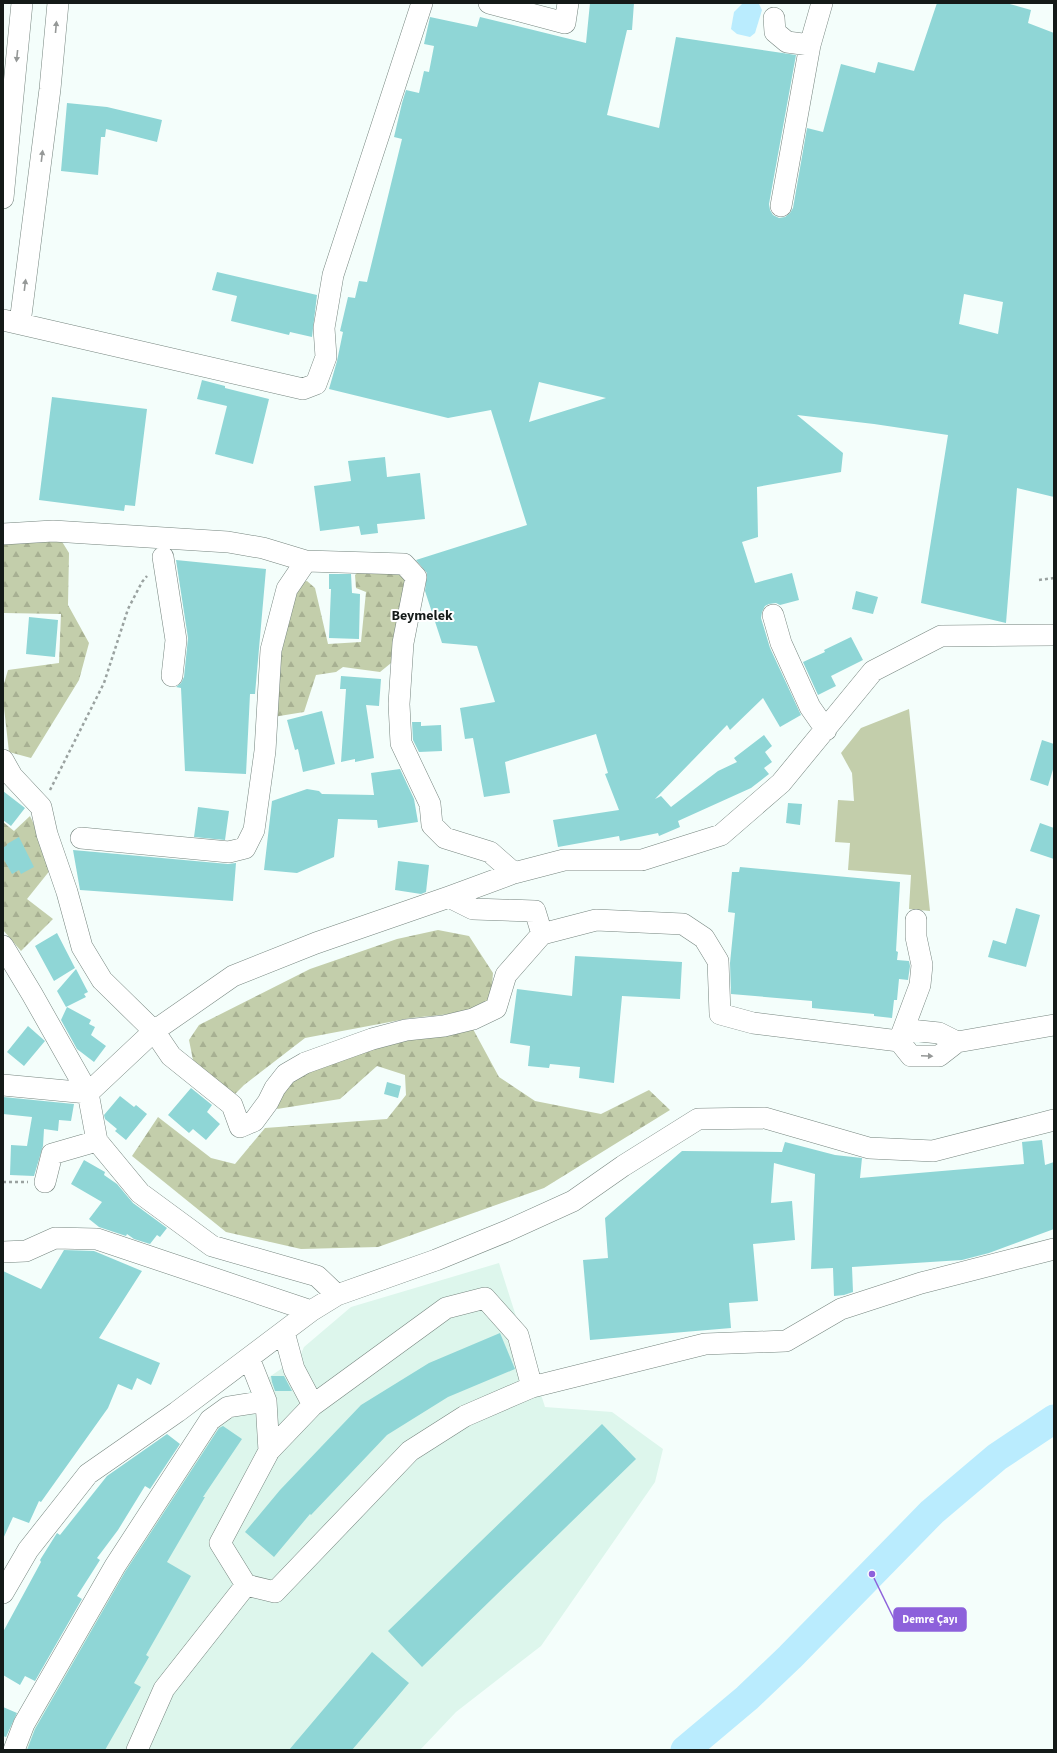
<svg xmlns="http://www.w3.org/2000/svg" width="1057" height="1753" viewBox="0 0 1057 1753" font-family="'Source Sans 3',sans-serif">
	<style>
		.built { fill: #ddf6ec }
		.grass { fill: #c3ceab }
		.forest { fill: url(#forest-firs) }
		.water { fill: #baecfe }
		.lines { fill: none; stroke-linecap: round; stroke-linejoin: round }
		.river { stroke: #baecfe; stroke-width: 29 }
		.building { fill: #8fd6d6; fill-rule: evenodd }
		.minor-casing { stroke: #76857f; stroke-width: 22 }
		.path { stroke: #9aa2a0; stroke-width: 2.5; stroke-dasharray: 3 3; stroke-linecap: butt }
		.minor { stroke: #fff; stroke-width: 21 }
		.oneway { fill: #959897 }
		.labels { text-anchor: middle; dominant-baseline: central; stroke-width: 4; stroke-linejoin: round; paint-order: stroke }
		.district-label { font-size: 14px; font-weight: bold; fill: #141a18; stroke: #fff }
		.leader { fill: none; stroke: #8d61db; stroke-width: 1.5 }
		.callout-dot { fill: #8d61db; stroke: #fff; stroke-width: 1.5 }
		.callout { fill: #8d61db; stroke: #8d61db; stroke-width: 1.5 }
		.callout-label { font-size: 11px; text-anchor: middle; font-weight: bold; fill: #fff }
	</style>
	<defs>
		<pattern id="forest-firs" width="22" height="20" patternUnits="userSpaceOnUse"><rect width="22" height="20" fill="#c3ceab"/><path d="M5 1l3.5 6h-7zM16 11l3.5 6h-7z" fill="#a7b092"/></pattern>
	</defs>
	<rect width="100%" height="100%" fill="#f4fefb"/>
	<path class="built" d="M499 1263 545 1407 612 1412 663 1449 655 1482 541 1646 456 1712 420 1750H18L28 1723 217 1419 256 1386 300 1356 304 1347 351 1307Z"/>
	<path class="grass" d="M909 709 930 911 909 909 911 875 848 870 850 843 835 842 838 800 854 801 852 773 841 753 861 728Z"/>
	<path class="forest" d="M61 540 69 553 68 605 89 643 79 680 31 758 9 752 3 699V687L8 670 59 663 61 614 4 613 3 543Z
		M359 571 405 575 409 587 396 659 380 672 343 667 336 672 316 675 304 712 273 717 274 662 299 583 307 581 315 588 328 644 361 642 366 592 356 588 355 575Z
		M30 816 45 847 51 869 27 899 53 919 21 951 3 930V822L14 831Z
		M438 930 469 936 493 973 491 999 470 1012 411 1018 305 1038 244 1085 232 1097 193 1060 189 1040 199 1025 310 969 397 939Z
		M473 1029 499 1077 535 1101 601 1114 649 1090 670 1110 544 1188 378 1247 301 1249 226 1232 132 1156 158 1117 211 1158 235 1164 265 1128 387 1119 406 1095 405 1075 377 1066 340 1099 277 1109 281 1094 304 1072 392 1040Z"/>
	<path class="water" d="M743 3 759 4 762 10 755 33 750 37 737 34 731 29 734 12Z"/>
	<g class="lines">
		<path class="river" d="M685 1750 747 1698 790 1657 932 1512 997 1457 1054 1419"/>
	</g>
	<path class="building" d="M590 3H634L632 30H627L607 115 659 128 676 37 796 55 769 204 770 210 773 215 779 218 785 217 790 213 793 208 807 128 823 132 841 64 875 73 878 62 914 71 937 3H1006L1031 10 1028 23 1054 33V497L1017 488 1006 623 921 603 948 435 874 424 797 415 843 453 841 472 757 487 758 537 742 542 755 583 792 573 799 600 780 605 776 603 769 604 765 606 762 612 761 618 770 648 801 715 780 727 763 698 730 730 727 725 655 799 661 796 671 807 718 771 737 762 734 758 764 735 772 746 765 752 772 762 764 768 769 774 751 788 678 821 680 827 659 836 658 833 620 841 619 836 558 847 553 820 619 810 605 774 608 773 596 734 505 762 510 793 484 797 473 738 465 739 460 708 495 702 477 646 442 643 425 591 427 573 416 560 527 525 491 410 448 418 329 389 337 361 343 332 340 331 348 297 355 298 359 281 367 282 402 139 394 137 402 103 406 90 419 93 424 71 429 72 434 46 424 44 430 17 477 27 480 17 586 43ZM964 294 1003 302 998 334 959 324ZM539 382 606 398 529 422Z
		M67 103 107 107 162 120 157 142 106 129 105 137H101L98 175 61 171Z
		M217 272 317 295 312 337 290 332 289 335 231 321 237 296 212 290Z
		M202 380 225 386V388L269 399 253 464 215 454 227 406 197 399Z
		M52 397 147 409 135 506 125 505 124 511 39 500Z
		M385 457 387 477 420 473 425 519 377 524 378 533 361 535 359 526 320 531 314 486 351 481 348 461Z
		M176 560 266 569 255 694H250L246 774 185 771 181 688 176 687 181 683 184 677 188 638Z
		M329 574H351L352 593 360 594 359 639 329 638 331 589H329Z
		M856 591 878 597 873 614 852 609Z
		M29 617 58 620 55 657 26 654Z
		M851 637 863 660 831 676 836 686 818 695 803 662 825 652 824 650Z
		M341 676 381 679 379 706 366 705 374 758 355 762V759L341 762 346 689H340Z
		M322 711 335 764 303 772 298 749 295 750 287 720Z
		M412 722H421V726L441 725 442 751 419 752 413 740Z
		M1042 740 1054 744V766L1048 786 1030 780Z
		M400 769 414 799 418 822 378 828 377 820 338 819 334 857 297 873 264 870 272 801 307 789 319 791 322 794 374 795 371 773Z
		M3 791 25 808 11 826 3 820Z
		M788 803 802 804 800 825 786 823Z
		M198 807 229 811 225 840 194 837Z
		M1040 823 1054 828V859L1030 851Z
		M19 837 34 867 21 874 19 870 12 874 3 858V848L7 845V844Z
		M73 850 228 864 236 863 233 901 80 890Z
		M398 861 429 865 426 892 421 894 395 890Z
		M740 867 900 882 896 951 898 952 897 960 909 961 910 966 908 980 899 979 897 1000H894L892 1018 874 1016V1014L812 1008V1001L731 994 730 963 735 913 728 912 732 872H739Z
		M1016 908 1040 915 1026 967 988 957 993 940 1006 944Z
		M57 933 75 968 54 981 35 946Z
		M575 956 682 962 680 999 622 996 614 1083 579 1078 580 1067 550 1064 549 1068 528 1066 530 1046 510 1043 517 989 572 996Z
		M76 969 88 992 84 994 86 997 66 1007 57 991Z
		M67 1007 91 1020 89 1024 95 1027 91 1035 106 1046 94 1062 77 1049 61 1020Z
		M28 1026 45 1041 24 1066 7 1052Z
		M387 1082 401 1086 398 1098 384 1094Z
		M191 1088 212 1105 207 1112 220 1124 206 1140 193 1129 189 1133 168 1115Z
		M120 1096 134 1107 136 1105 147 1114 126 1140 115 1131 117 1129 105 1119 104 1115Z
		M3 1097 74 1104 71 1121 59 1120 58 1131 44 1129 43 1146 34 1176 10 1175 11 1145 27 1146 32 1117 3 1114Z
		M1042 1140 1045 1165 1054 1162V1229L989 1253 962 1260 852 1267 853 1292 844 1295 834 1296 833 1268 811 1269 815 1174 774 1163 771 1203 792 1201 795 1240 753 1244 758 1301 729 1303 731 1328 590 1340 583 1260 608 1258 605 1218 682 1151 782 1152 785 1142 835 1155 862 1158 860 1178 1024 1164 1022 1142Z
		M84 1160 105 1172 104 1175 117 1184 133 1203 167 1228 160 1237 157 1235 150 1244 134 1239 127 1234 126 1236 99 1227 89 1219 102 1202 71 1184Z
		M64 1250 94 1251 142 1271 99 1338 160 1363 151 1385 137 1378 132 1390 118 1384 108 1408 41 1502 39 1501 29 1523 13 1517 3 1539V1271L41 1289Z
		M500 1333 515 1369 448 1397 387 1435 311 1515 310 1514 274 1557 245 1532 280 1490 361 1405 429 1363Z
		M271 1376H284L292 1391H275L272 1382Z
		M602 1424 636 1459 422 1667 388 1631Z
		M223 1426 242 1439 203 1497H205L167 1562 191 1576 146 1655 149 1657 134 1683 141 1687 105 1750H27L35 1729 125 1572 219 1428Z
		M167 1434 180 1444 150 1489 145 1486 118 1530 97 1558 100 1560 77 1596 82 1599 35 1681 25 1676 20 1685 3 1675V1632L41 1562 40 1560 57 1533 60 1535 107 1476Z
		M372 1652 409 1683 352 1750H289Z
		M3 1707 17 1713 6 1737 3 1736Z"/>
	<g class="lines">
		<defs>
			<path id="minor" d="M489 3 565 23 568 3
				M774 18 775 32 787 42 810 45
				M3 198 22 3
				M781 206 810 45 822 3
				M3 320 303 389 316 384 326 357 324 328 333 275 422 3
				M20 323 50 89 58 3
				M3 534 53 531 228 542 263 548 306 561 404 564 416 577 403 643 399 704 401 743 430 804 432 825 445 838 490 852 514 873
				M163 557 176 640 172 676
				M773 615 781 643 810 707 826 730
				M3 760 12 776 41 807 47 834 67 892 82 947 102 980 154 1031 171 1056 232 1105 240 1127 254 1121 268 1102 275 1088 286 1074 305 1063 372 1039 406 1030 444 1026 473 1019 496 1008 506 975 542 934 596 920 683 924 704 938 718 961 720 1014 753 1023 899 1041 920 985 922 965 916 937V920
				M81 838 229 852 245 848 254 830 265 751 271 650 287 589 306 561
				M449 897 473 909 535 911 542 934
				M3 946 32 994 88 1093 154 1031 233 976 316 943 449 897 514 873 564 860H642L721 835 781 783 873 671 941 636 1054 635
				M957 1042 939 1033 910 1030 899 1041 911 1056H939L957 1042 1054 1025
				M3 1085 88 1093 97 1141 140 1193 212 1246 317 1276 337 1295
				M45 1182 52 1154 97 1141
				M3 1252 26 1251 55 1238 97 1239 311 1311
				M313 1405 446 1308 485 1298 518 1335 532 1387
				M269 1451 313 1405 294 1369 284 1332
				M246 1585 275 1592 410 1451 465 1416 532 1387 705 1344 786 1341 841 1309 921 1283 1054 1249
				M3 1593 28 1550 88 1474 177 1412 311 1311 337 1295 436 1260 507 1231 573 1201 623 1166 698 1119 765 1118 869 1148 933 1151 1054 1120
				M14 1750 24 1724 115 1566 210 1420 228 1407 266 1401
				M137 1750 164 1689 246 1585 220 1543 269 1451 266 1401 249 1358"/>
		</defs>
		<use href="#minor" class="minor-casing"/>
		<path class="path" d="M1039 580 1054 578
			M50 790 104 683 128 609 142 582 147 576
			M3 1182H28"/>
		<use href="#minor" class="minor"/>
	</g>
	<defs><path id="oneway-solid" d="M-6-.8H1V-3.2L6.5 0L1 3.2V.8H-6Z"/></defs>
	<g class="oneway">
		<use href="#oneway-solid" transform="translate(56 27) rotate(-85)"/>
		<use href="#oneway-solid" transform="translate(17 56) rotate(96)"/>
		<use href="#oneway-solid" transform="translate(42 156) rotate(-83)"/>
		<use href="#oneway-solid" transform="translate(25 285) rotate(-83)"/>
		<use href="#oneway-solid" transform="translate(927 1056) rotate(2)"/>
	</g>
	<g class="labels">
		<g class="district-label">
			<text x="422" y="616">Beymelek</text>
		</g>
	</g>
	<path class="leader" d="M872 1574L894 1619"/>
	<circle class="callout-dot" cx="872" cy="1574" r="4"/>
	<rect class="callout" x="894" y="1608" width="72" height="23" rx="4"/>
	<g class="callout-label">
		<text x="930" y="1623">Demre Çayı</text>
	</g>
	<rect width="1057" height="1753" fill="none" stroke="#141a18" stroke-width="8"/>
</svg>
